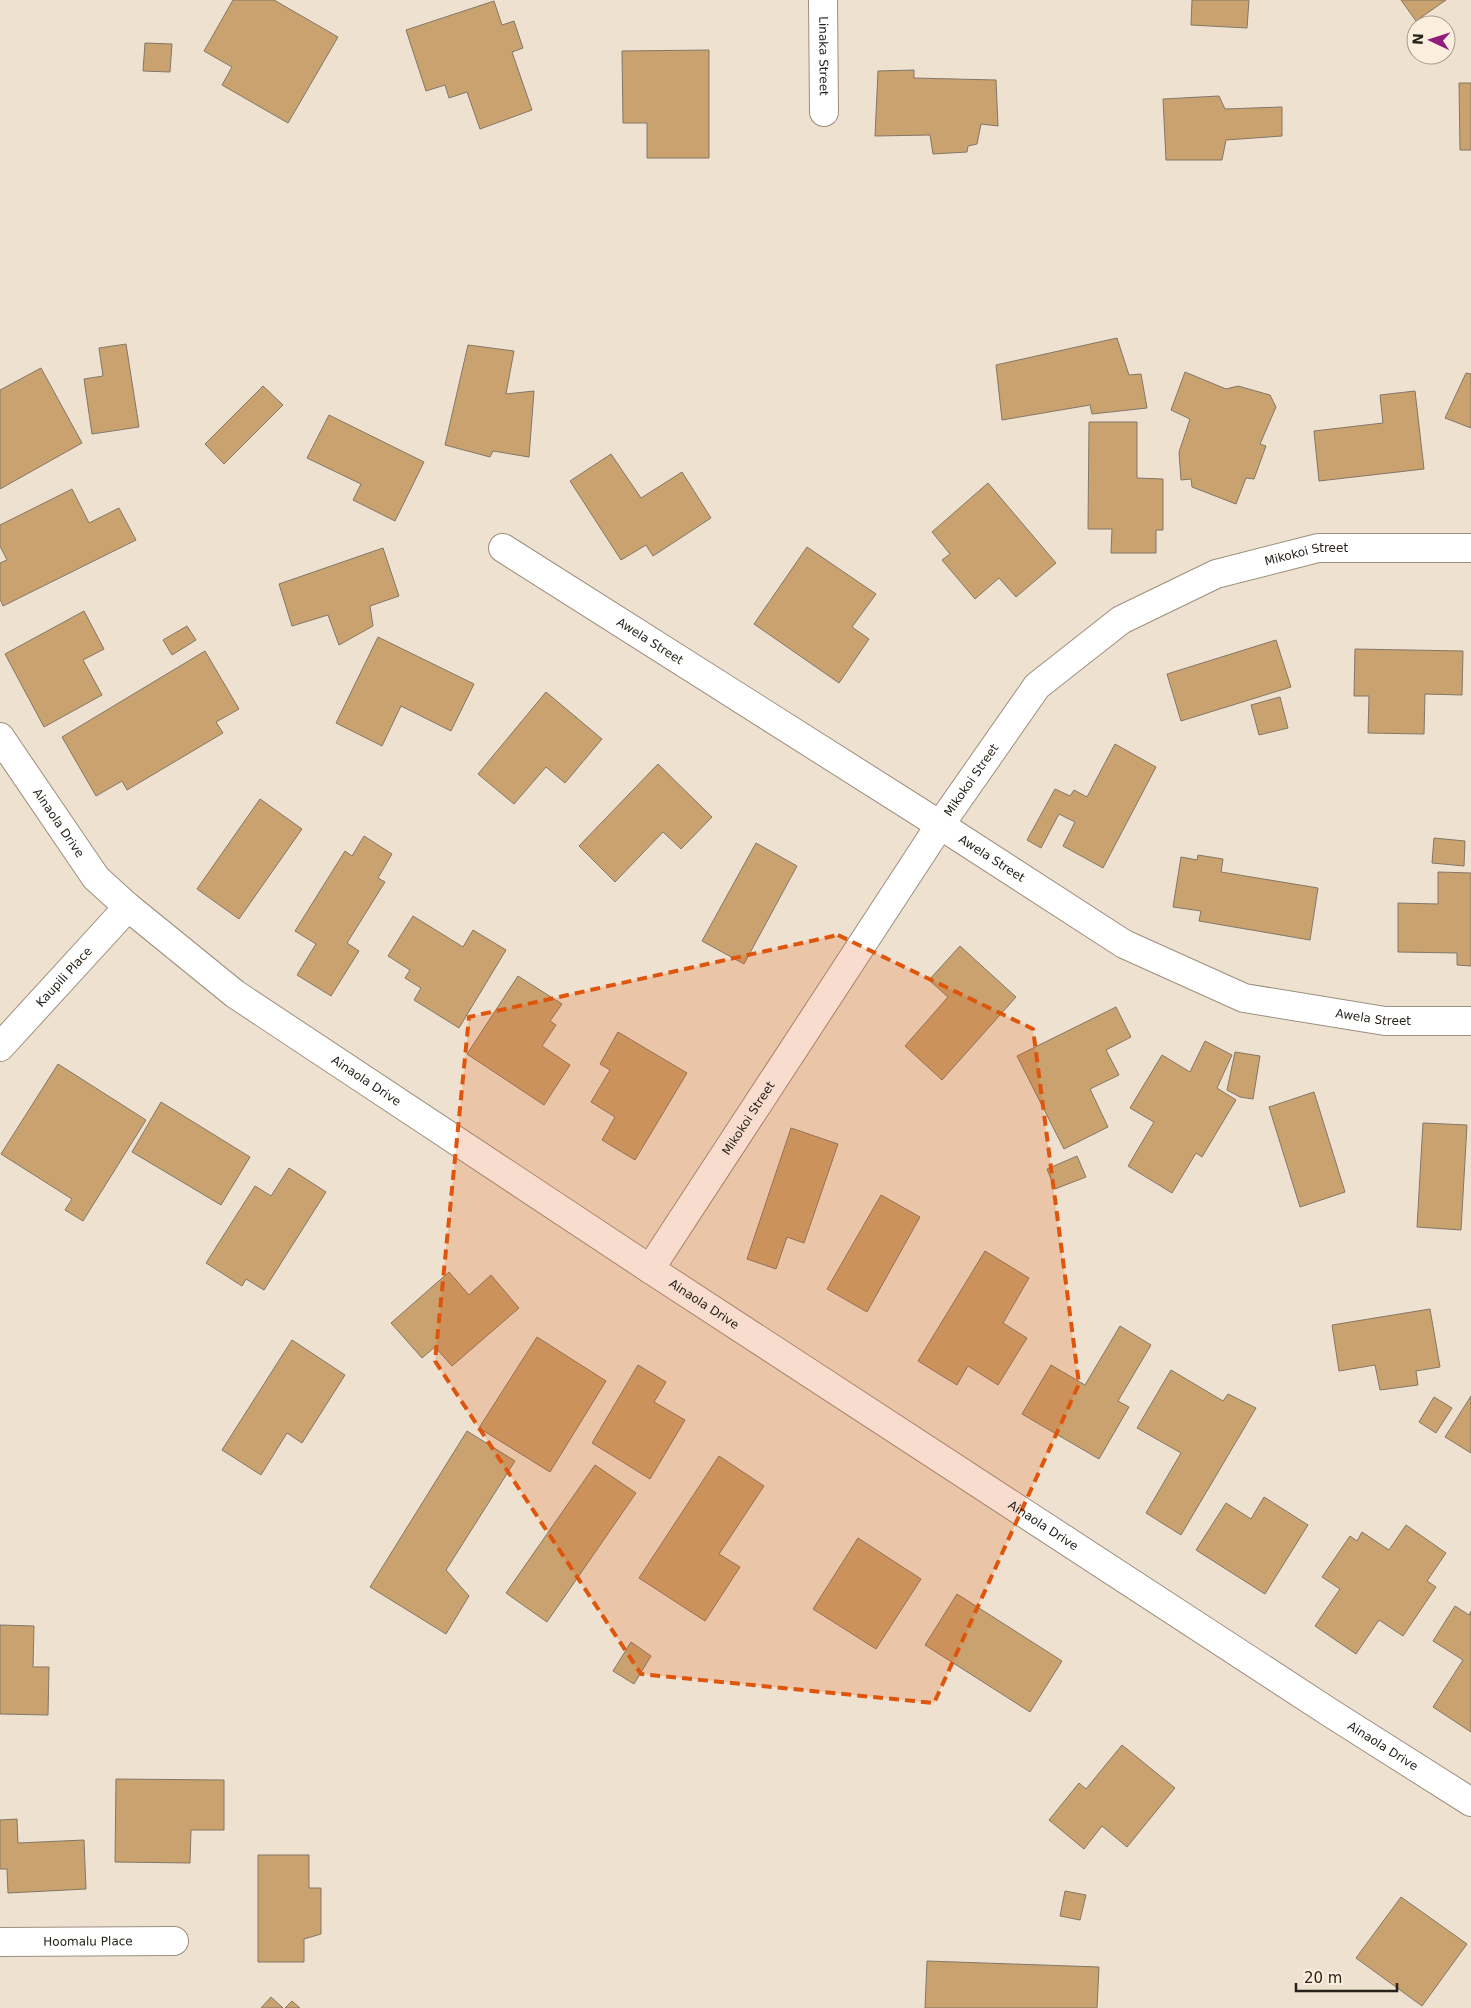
<svg xmlns="http://www.w3.org/2000/svg" width="1471" height="2008" viewBox="0 0 1471 2008" font-family="'DejaVu Sans',sans-serif">
	<style>
		.building { fill: #c9a26f; stroke: #837767 }
		.lines { fill: none; stroke-linecap: round; stroke-linejoin: round }
		.street-casing { stroke: #9c8f7f; stroke-width: 30 }
		.secondary-casing { stroke: #9c8f7f; stroke-width: 30 }
		.street { stroke: #fff; stroke-width: 28 }
		.secondary { stroke: #fff; stroke-width: 28 }
		.marked { fill: #de560d; fill-opacity: 0.2; stroke: #de560d; stroke-width: 4; stroke-dasharray: 10 6; stroke-linejoin: round }
		.labels { text-anchor: middle; dominant-baseline: central; stroke-width: 4.5; stroke-linejoin: round; paint-order: stroke }
		.street-label { font-size: 12px; fill: #27221b; stroke: #fceedc }
	</style>
	<rect width="100%" height="100%" fill="#efe1cf"/>
	<path class="building" d="M233 0H274L338 37 288 123 222 85 232 67 204 51Z
		M1192 0H1249L1247 28 1191 25Z
		M1401 0H1446L1416 21Z
		M494 1 502 25 514 21 523 48 512 52 532 110 480 129 467 92 449 98 445 85 426 91 406 30Z
		M145 43 172 44 170 72 143 71Z
		M709 50V158H647V123H623L622 51Z
		M914 70V78L996 80 998 126 981 124 977 144 968 146 967 152 933 154 930 135 875 136 878 71Z
		M1459 83H1471V150H1460Z
		M1219 96 1225 109 1282 107V136L1226 140 1222 160H1166L1163 99Z
		M1117 338 1129 375 1141 374 1147 408 1092 414 1090 405 1002 420 996 365Z
		M126 344 139 427 92 434 84 379 103 376 99 348Z
		M468 345 514 351 506 394 534 391 529 457 493 451 490 457 445 445Z
		M41 368 82 443 0 489V390Z
		M1185 372 1226 389 1238 386 1270 395 1276 407 1260 444 1266 446 1254 479 1246 478 1236 504 1192 487 1191 479 1181 480 1179 452 1190 419 1171 410Z
		M1466 373 1471 374V428L1445 418Z
		M263 386 283 405 224 464 205 444Z
		M1415 391 1424 469 1319 481 1314 431 1383 423 1380 395Z
		M329 415 424 462 395 521 353 500 361 484 307 458Z
		M1089 422H1137V478L1163 479V530H1156V553H1111L1112 529H1088Z
		M611 454 641 498 682 472 711 518 653 556 646 545 621 560 570 481Z
		M988 483 1056 563 1016 597 999 578 975 599 942 560 950 554 932 532Z
		M72 489 89 523 119 508 136 540 3 606 0 599V563L7 560 0 546V525Z
		M807 547 876 594 852 627 869 639 839 683 754 624Z
		M383 548 399 596 370 606 373 626 339 645 328 615 292 626 279 584Z
		M84 611 104 649 83 660 102 695 44 727 5 654Z
		M187 626 196 640 172 655 163 640Z
		M378 637 474 684 451 731 401 706 382 746 336 723Z
		M1276 640 1291 687 1181 721 1167 674Z
		M1355 649 1463 651 1462 695 1425 694 1424 734 1368 733 1369 696H1354Z
		M205 651 239 709 216 722 223 733 127 790 122 781 96 796 62 737Z
		M546 692 602 739 565 783 546 767 514 804 478 774Z
		M1280 697 1288 728 1259 735 1251 705Z
		M1115 744 1156 767 1103 868 1063 846 1075 822 1059 814 1041 848 1027 840 1055 789 1070 796 1074 790 1087 797Z
		M658 764 712 817 681 849 663 832 615 882 579 846Z
		M260 799 302 829 239 919 197 889Z
		M364 836 392 854 378 878 385 882 347 943 359 951 331 996 297 975 316 944 295 931 345 851 352 856Z
		M1434 838 1465 841 1464 866 1432 863Z
		M756 843 797 866 744 964 702 941Z
		M1198 855 1223 859 1221 872 1318 888 1310 940 1199 921 1201 911 1173 907 1181 857 1197 860Z
		M1438 872 1471 873V966L1457 965V953L1398 952V903L1438 904Z
		M413 916 463 947 473 930 506 950 459 1028 414 1000 421 988 405 978 410 970 388 956Z
		M960 946 1016 997 942 1080 905 1046 948 997 929 980Z
		M518 976 562 1004 550 1021 556 1025 542 1046 570 1065 544 1105 467 1054Z
		M1116 1007 1131 1037 1106 1050 1119 1075 1090 1089 1108 1127 1064 1149 1017 1056Z
		M618 1032 687 1073 635 1160 602 1140 615 1117 591 1102 610 1070 600 1064Z
		M1205 1041 1232 1055 1217 1088 1236 1100 1202 1157 1196 1153 1172 1193 1128 1166 1154 1122 1130 1108 1162 1055 1190 1072Z
		M1235 1052 1260 1056 1253 1099 1240 1097 1227 1090Z
		M58 1064 146 1120 83 1221 65 1210 72 1199 1 1154Z
		M1314 1092 1345 1192 1300 1207 1269 1107Z
		M161 1102 250 1157 221 1205 132 1152Z
		M1423 1123 1467 1125 1461 1230 1417 1227Z
		M791 1128 838 1144 804 1243 787 1237 776 1269 747 1259Z
		M1077 1156 1086 1177 1055 1189 1047 1169Z
		M289 1168 326 1192 264 1290 246 1279 242 1286 206 1263 255 1186 271 1196Z
		M881 1195 920 1217 867 1312 827 1289Z
		M985 1251 1029 1278 1003 1323 1027 1338 998 1385 968 1366 957 1385 918 1361Z
		M449 1272 469 1295 491 1275 519 1308 452 1366 435 1347 422 1358 391 1323Z
		M1430 1309 1440 1367 1416 1371 1418 1385 1380 1390 1375 1365 1339 1371 1332 1325Z
		M1120 1326 1151 1345 1118 1401 1129 1407 1099 1459 1022 1414 1051 1365 1085 1385Z
		M537 1337 606 1381 550 1472 479 1428Z
		M292 1340 345 1375 302 1443 287 1433 261 1475 222 1450Z
		M638 1365 666 1382 654 1402 685 1420 650 1479 592 1443Z
		M1171 1370 1223 1401 1228 1394 1256 1408 1181 1535 1146 1513 1181 1453 1137 1428Z
		M1471 1396V1453L1445 1437Z
		M1434 1397 1452 1408 1436 1433 1419 1422Z
		M467 1431 515 1461 446 1570 469 1596 446 1634 370 1587Z
		M719 1456 764 1486 719 1554 740 1567 705 1621 639 1578Z
		M595 1465 636 1493 547 1622 506 1593Z
		M1264 1497 1308 1525 1265 1594 1196 1550 1226 1503 1251 1519Z
		M1406 1525 1446 1553 1427 1581 1436 1587 1403 1636 1379 1620 1356 1654 1315 1626 1340 1589 1322 1577 1350 1536 1357 1541 1362 1532 1389 1550Z
		M858 1538 921 1579 876 1649 813 1609Z
		M957 1594 1062 1661 1030 1712 925 1645Z
		M1455 1606 1469 1615 1471 1611V1732L1433 1707 1463 1660 1433 1641Z
		M0 1625 34 1626 33 1667H49L48 1715 0 1714Z
		M631 1642 651 1656 634 1684 613 1671Z
		M1122 1745 1175 1788 1127 1847 1102 1826 1084 1849 1049 1820 1079 1783 1086 1789Z
		M116 1779 224 1780V1830H191L190 1863 115 1862Z
		M17 1819 18 1843 84 1840 86 1889 8 1893 7 1869H0V1820Z
		M258 1855H309V1888H321V1934L304 1939V1962H258Z
		M1065 1891 1086 1895 1080 1920 1060 1916Z
		M1401 1897 1467 1944 1422 2006 1356 1958Z
		M927 1961 1099 1967 1097 2008H925Z
		M271 1997 283 2008H261Z
		M292 2001 300 2008H285Z"/>
	<g class="lines">
		<defs>
			<g id="street">
				<path id="s1" d="M823 0 824 112"/>
				<path id="s2" d="M503 548 940 825 1124 944 1244 998 1385 1021H1471"/>
				<path id="s3" d="M0 1047 128 907"/>
				<path id="s4" d="M650 1269 940 825 1037 686 1121 620 1216 574 1318 548H1471"/>
				<path id="s5" d="M0 1942 174 1941"/>
			</g>
			<g id="secondary">
				<path id="s6" d="M0 737 96 878 128 907 235 994 650 1269 1329 1712 1471 1802"/>
			</g>
		</defs>
		<use href="#street" class="street-casing"/>
		<use href="#secondary" class="secondary-casing"/>
		<use href="#street" class="street"/>
		<use href="#secondary" class="secondary"/>
	</g>
	<path class="marked" d="M838 935 1033 1029 1079 1384 934 1703 641 1674 435 1361 469 1017Z"/>
	<g class="labels">
		<g class="street-label">
			<text stroke="none"><textPath href="#s1" startOffset="56">Linaka Street</textPath></text>
			<text stroke="none"><textPath href="#s4" startOffset="1005">Mikokoi Street</textPath></text>
			<text stroke="none"><textPath href="#s2" startOffset="174">Awela Street</textPath></text>
			<text stroke="none"><textPath href="#s4" startOffset="585">Mikokoi Street</textPath></text>
			<text stroke="none"><textPath href="#s6" startOffset="104">Ainaola Drive</textPath></text>
			<text stroke="none"><textPath href="#s2" startOffset="579">Awela Street</textPath></text>
			<text stroke="none"><textPath href="#s3" startOffset="95">Kaupili Place</textPath></text>
			<text stroke="none"><textPath href="#s2" startOffset="999">Awela Street</textPath></text>
			<text stroke="none"><textPath href="#s6" startOffset="509">Ainaola Drive</textPath></text>
			<text stroke="none"><textPath href="#s4" startOffset="180">Mikokoi Street</textPath></text>
			<text stroke="none"><textPath href="#s6" startOffset="914">Ainaola Drive</textPath></text>
			<text stroke="none"><textPath href="#s6" startOffset="1319">Ainaola Drive</textPath></text>
			<text stroke="none"><textPath href="#s6" startOffset="1724">Ainaola Drive</textPath></text>
			<text stroke="none"><textPath href="#s5" startOffset="88">Hoomalu Place</textPath></text>
		</g>
	</g>
	<g transform="translate(1431 40) rotate(274)"><circle r="24" fill="#fceedc" stroke="#a79c8f"/>
	<path d="M0-4L9 19L0 12L-9 19Z" fill="#901c7c"/>
	<text y="-8" font-size="14" font-weight="bold" text-anchor="middle" fill="#27221b">N</text>
	</g>
	<path d="M1296 1983v8h101v-8" fill="none" stroke="#27221b" stroke-width="2.5"/>
	<text x="1304" y="1983" font-size="15" fill="#27221b" stroke="#fceedc" stroke-width="4" paint-order="stroke">20 m</text>
</svg>
